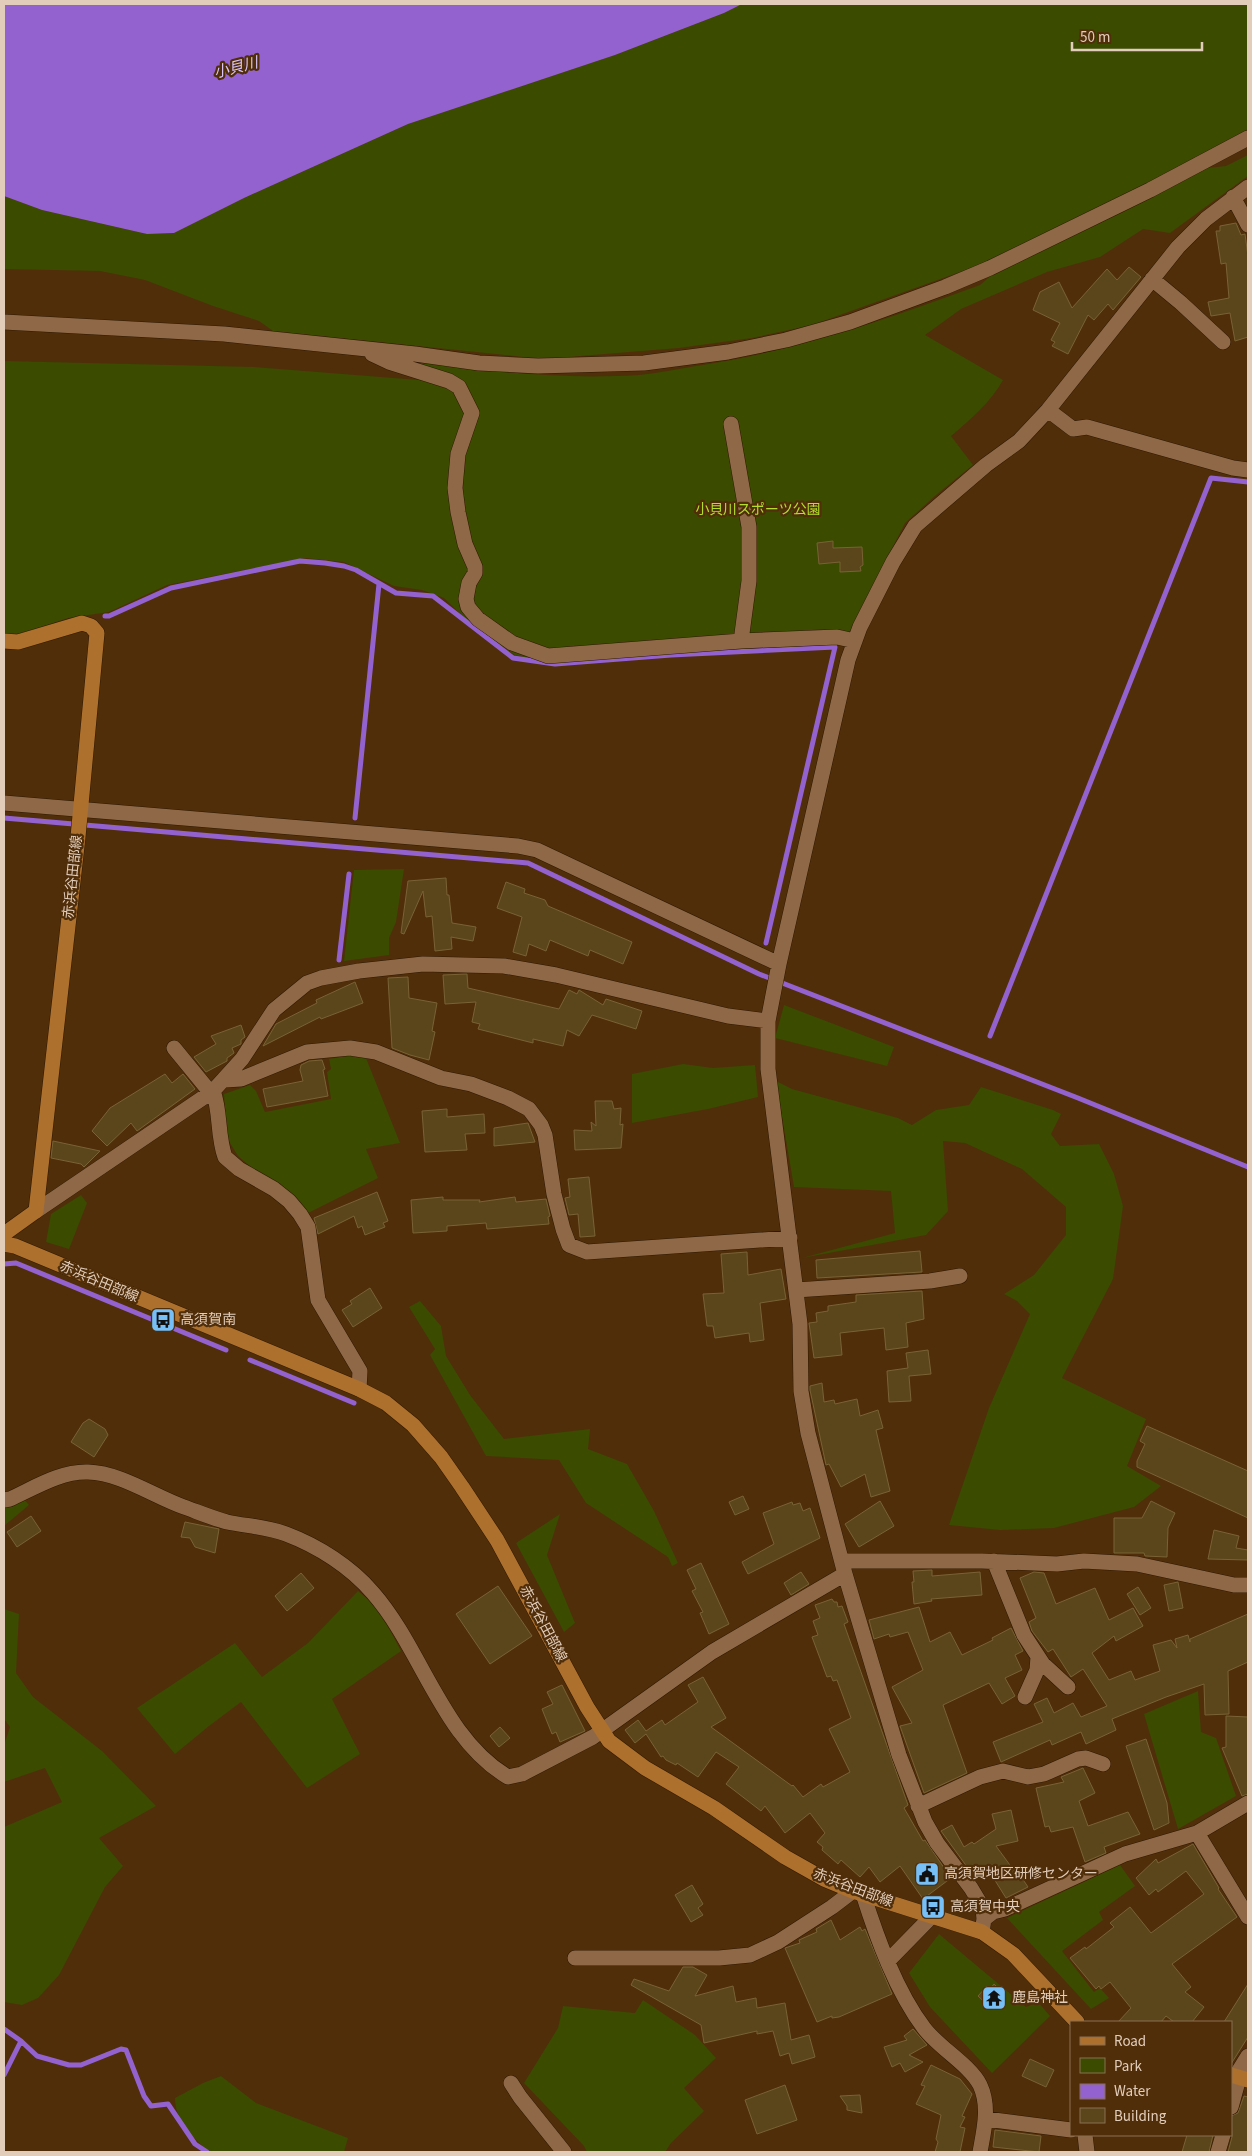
<svg xmlns="http://www.w3.org/2000/svg" width="1252" height="2156" viewBox="0 0 1252 2156" font-family="'Source Sans 3','Noto Sans JP',sans-serif">
	<style>
		.green { fill: #3b4b00 }
		.water { fill: #9462cf }
		.lines { fill: none; stroke-linecap: round; stroke-linejoin: round }
		.stream { stroke: #9462cf; stroke-width: 5 }
		.building { fill: #5b461c; stroke: #796235 }
		.minor-casing { stroke: #301800; stroke-width: 16 }
		.major-casing { stroke: #301800; stroke-width: 16 }
		.minor { stroke: #8f6947; stroke-width: 15 }
		.major { stroke: #ad702d; stroke-width: 15 }
		.labels { text-anchor: middle; dominant-baseline: central; stroke-width: 4.5; stroke-linejoin: round; paint-order: stroke }
		.park-label { font-size: 14px; fill: #b4de2d; stroke: #502e0a }
		.street-label { font-size: 14px; fill: #e2cdbb; stroke: #502e0a }
		.poi-label { font-size: 14px; fill: #e2cdbb; stroke: #502e0a; text-anchor: start }
		.water-label { font-size: 15px; font-style: italic; fill: #dbc5fb; stroke: #502e0a }
	</style>
	<rect width="100%" height="100%" fill="#502e0a"/>
	<path class="green" d="M742 4H1248V129L1080 219 971 268 812 325 752 338 679 348 543 359 273 331 259 321 213 306 145 280 100 271 4 269V196L42 210 147 234 174 233 244 198 408 124 615 55 724 13Z
		M1248 155V176L1170 233 1143 229 1100 257 1047 272 961 309 925 335 1003 380C991 402 970 420 951 436L973 465 936 495 905 523 844 643 538 660 515 655 476 629 444 598 422 590 394 586 344 562 306 558 167 585 109 612 68 618 9 638 4 637V361L254 367 457 383 405 360C483 371 560 380 639 375 658 373 677 369 696 366 796 351 885 320 980 285L994 273 1123 212 1207 168 1226 166Z
		M404 869 396 922 389 938V955L344 961 354 870Z
		M784 1005 894 1047 887 1066 775 1038Z
		M364 1053 400 1143 366 1149 378 1178 306 1214 238 1156 227 1138 224 1094 250 1085 256 1091 265 1112 331 1099 327 1072 331 1069 329 1059Z
		M683 1064 713 1068 755 1065 758 1097 708 1109 632 1123V1074Z
		M776 1081 792 1089 898 1118 912 1125 936 1110 969 1105 981 1087 1053 1110 1061 1114 1051 1134 1060 1146 1099 1144 1114 1174 1123 1206 1113 1279 1062 1378 1146 1419 1127 1466 1161 1486 1134 1507 1054 1528 1000 1530 949 1525 989 1408 1030 1314 1017 1301 1004 1294 1034 1275 1066 1235V1207L1022 1169 965 1143 943 1141 948 1211 926 1235 802 1258 895 1233 891 1191 794 1187Z
		M81 1195 87 1203 69 1249 46 1242 51 1214Z
		M420 1301 441 1326 446 1356 470 1395 504 1439 590 1429 588 1449 627 1464 654 1511 678 1563 672 1566 668 1557 586 1503 559 1460 486 1456 430 1355 435 1349 409 1307Z
		M24 1499 29 1505 4 1526V1506Z
		M560 1514 547 1555 575 1623 564 1632 516 1543Z
		M358 1591 378 1608 401 1651 332 1699 360 1754 307 1788 241 1702 209 1726 175 1754 137 1708 235 1643 262 1677 308 1643Z
		M4 1609 19 1614 16 1673 33 1697 102 1751 156 1806 99 1838 123 1866 105 1887 59 1975 38 1998 22 2005 4 2002V1827L62 1802 45 1768 4 1782V1745L10 1727 4 1719Z
		M1198 1691 1201 1732 1216 1738 1236 1796 1178 1829 1144 1714Z
		M1120 1865 1135 1886 1099 1912 1103 1920 1062 1951 1094 1992 1100 1988 1109 1998 1091 2009 1007 1918Z
		M939 1934 1026 2007 1038 2002 1050 2016 992 2073 930 2007 909 1973Z
		M643 2000 695 2035 716 2058 684 2088 704 2111 671 2143 665 2152H587L584 2146 524 2083 558 2028 563 2006 635 2013Z
		M221 2076 256 2103 348 2138 344 2152H209C193 2137 175 2121 175 2098L203 2083Z"/>
	<path class="water" d="M4 4H742L724 13 615 55 408 124 244 198 174 233 147 234 42 210 4 196Z"/>
	<g class="lines">
		<path class="stream" d="M105 616H109L171 588 300 561 325 563 344 566 356 570 396 593 433 596 513 658 555 664 671 655 835 647 766 943
			M4 818 528 863 759 974 1078 1098 1248 1167
			M355 818 379 584
			M339 960 349 874
			M990 1036 1211 478 1248 482
			M4 1264 16 1263 226 1350
			M250 1360 354 1403
			M4 2029 21 2041 37 2056 69 2065H81L121 2049 126 2050 144 2096 151 2106 168 2104 195 2144 207 2152
			M4 2075 21 2041"/>
	</g>
	<path class="building" d="M1236 223 1241 235 1245 234 1248 256V337L1235 341 1230 313 1211 316 1208 302 1229 298 1226 263 1221 264 1216 231H1220V226Z
		M1129 267 1141 277 1113 310 1108 304 1094 320 1088 315 1068 354 1052 346 1055 342 1051 340 1060 323 1033 310 1040 292 1059 282 1072 308 1107 269 1117 280Z
		M833 541V548L862 547 863 565 860 567 861 571 840 572V562L819 564 817 543Z
		M446 878 447 895H449L452 923 476 927 473 941 451 937 452 949 435 951 432 916 426 917 423 891 404 934 401 933 408 881Z
		M506 882 525 889 524 893 545 900 548 906 632 942 623 964 590 950 588 956 550 940 546 951 529 944 526 956 513 952 522 917 497 908Z
		M467 974 468 988 559 1009 569 990 577 994 579 990 603 1005 606 999 642 1011 636 1029 592 1015 579 1036 567 1030 563 1046 533 1039V1043L478 1029 480 1024 472 1022 476 1002 445 1004 443 975Z
		M408 977 409 998 437 1003 432 1031 435 1032 429 1060 410 1055 392 1048 388 978Z
		M355 982 363 1003 321 1019 320 1017 263 1046 276 1024 317 1003 316 1000Z
		M241 1025 245 1037 241 1040V1044L232 1048 234 1053 227 1058V1061L206 1072 194 1057 216 1044 211 1036Z
		M322 1060 325 1069 323 1070 328 1096 267 1107 263 1089 303 1081 300 1070 301 1065 309 1061Z
		M165 1074 172 1083 183 1074 195 1089 137 1131 131 1123 107 1146 92 1131 110 1108Z
		M595 1101H612L614 1109 621 1108 620 1125 623 1124 621 1148 575 1150 574 1130 592 1131 591 1122 596 1126Z
		M447 1109V1117L484 1114 485 1133 465 1134 467 1150 425 1152 422 1111Z
		M528 1123 535 1142 494 1146V1128Z
		M53 1141 100 1151 84 1167 81 1164 51 1158Z
		M589 1177 595 1236 580 1237 578 1214 569 1215 565 1198 570 1197 568 1179Z
		M377 1192 388 1221 383 1223 385 1227 365 1235 362 1226 358 1228 354 1216 318 1234 314 1218Z
		M443 1197V1200H480L479 1202 515 1197 516 1202 546 1199 550 1216 548 1217 549 1224 487 1229 486 1223 447 1226V1231L413 1233 411 1200Z
		M920 1251 922 1272 817 1278 816 1260Z
		M747 1252 748 1275 781 1269 786 1299 760 1303 764 1340 750 1342 749 1333 715 1338 713 1326H707L703 1294 724 1293 721 1254Z
		M370 1288 382 1308 353 1327 342 1310 352 1304 350 1301Z
		M922 1291 924 1319 906 1323 908 1347 886 1350 884 1328 840 1333 842 1355 814 1358 809 1323 817 1322 816 1313 828 1311V1306L856 1302V1295Z
		M928 1350 931 1374 909 1376 911 1401 889 1402 887 1371 908 1368 906 1353Z
		M822 1383 824 1402 834 1400 835 1404 857 1399 860 1416 878 1410 883 1428 876 1430 890 1491 871 1497 865 1474 841 1487 829 1464 826 1465 810 1390V1386Z
		M89 1419 105 1429 108 1435 94 1457 71 1442 83 1423Z
		M1147 1426 1248 1471V1518L1137 1467V1461L1145 1444 1140 1441Z
		M743 1496 749 1509 735 1515 729 1502Z
		M880 1501 894 1526 859 1547 845 1524Z
		M1151 1501 1175 1513 1168 1528 1167 1557 1145 1556 1144 1553H1114V1518H1142Z
		M792 1502 793 1505 800 1503 803 1511 810 1508 820 1538 748 1574 742 1562 774 1544 763 1513Z
		M31 1516 41 1531 17 1547 7 1532Z
		M185 1522 219 1529 215 1553 195 1547 190 1538 181 1537Z
		M1214 1530 1239 1536 1236 1548 1248 1550V1560L1208 1559Z
		M701 1563 729 1624 709 1634 700 1613 703 1612 692 1591 696 1589 687 1570Z
		M932 1570V1576L980 1572 982 1595 931 1599 932 1601 914 1604 912 1582H914L913 1571Z
		M801 1572 809 1584 791 1595 784 1583Z
		M1034 1572 1044 1573 1056 1604 1095 1588 1109 1620 1133 1608 1143 1626 1116 1641 1114 1636 1092 1653 1109 1680 1131 1671 1135 1680 1160 1671 1153 1645 1171 1640 1177 1648 1175 1639 1188 1635 1190 1642V1639L1248 1614V1662L1228 1671 1229 1714 1205 1715 1204 1684 1166 1697 1112 1719 1116 1730 1086 1744 1081 1732 1052 1745 1050 1740 1001 1762 993 1742 1043 1722 1034 1704 1047 1698 1054 1713 1073 1703 1081 1717 1107 1706 1083 1669 1071 1677 1053 1649 1048 1652 1032 1631 1029 1622 1036 1618 1020 1578Z
		M301 1573 314 1588 287 1611 275 1596Z
		M1178 1582 1183 1608 1169 1611 1164 1585Z
		M498 1586 532 1636 490 1664 456 1614Z
		M1138 1587 1151 1608 1140 1615 1127 1594Z
		M832 1599 834 1602H837L838 1607 842 1606 848 1622 844 1624 908 1805 904 1808 923 1841 925 1840 951 1878 923 1899 900 1866 880 1882 869 1867 860 1877 841 1860 838 1864 822 1850 823 1847 817 1842 825 1833 810 1813 785 1833 765 1806 761 1811 726 1784 739 1767 716 1752 698 1777 677 1763 676 1765 666 1760 663 1756 661 1757 646 1734 635 1743 625 1730 638 1720 646 1731 662 1720 665 1725 698 1702 688 1685 703 1677 726 1718 711 1727 792 1786 793 1785 803 1797 821 1784 823 1787 850 1772 829 1729 851 1718 837 1680 833 1681 831 1676 827 1677 812 1637 818 1635 813 1621 820 1618 815 1605Z
		M919 1607 930 1642 950 1632 962 1655 993 1640 992 1638 1011 1628 1023 1651 1015 1655 1022 1670 1005 1678 1015 1696 1002 1704 989 1683 943 1705 967 1773 924 1793 900 1726 912 1723 892 1687 923 1670 908 1632 890 1637 889 1634 874 1639 869 1620Z
		M562 1685 585 1731 560 1742 556 1732 552 1734 542 1709 553 1704 547 1692Z
		M1226 1716 1248 1717V1794L1242 1796 1222 1748 1226 1747Z
		M500 1727 510 1738 499 1747 490 1736Z
		M1146 1739 1167 1803 1169 1823 1154 1830 1126 1746Z
		M1083 1768 1095 1793 1079 1801 1088 1826 1128 1812 1140 1834 1104 1847 1106 1853 1085 1862 1073 1827 1051 1832 1049 1826 1045 1827 1036 1788 1064 1782 1061 1777Z
		M1011 1810 1018 1841 996 1846 1018 1876 1020 1875 1028 1887 1006 1898 986 1866 973 1875 941 1831 952 1825 964 1847 972 1842 974 1844 996 1829 992 1814Z
		M1193 1844 1219 1888 1218 1889 1237 1917 1172 1964 1191 1987 1185 1992 1204 2007 1192 2022H1174L1166 2016 1161 2022H1118L1131 2008 1110 1982 1101 1989 1099 1986 1096 1989 1070 1958 1085 1947 1086 1949 1114 1927 1110 1923 1130 1907 1151 1933 1204 1894 1186 1871 1158 1892 1156 1889 1149 1895 1136 1878 1156 1859 1158 1863Z
		M692 1885 703 1904 698 1908 703 1915 691 1922 675 1895Z
		M831 1920 840 1940 860 1927 862 1931 865 1929 892 1994 839 2017 832 2018V2016L817 2022 785 1948 800 1943 799 1940 817 1932 816 1929Z
		M683 1967H693L707 1975 695 1996 733 1986 736 2002 756 1998 757 2008 785 2003 791 2040 809 2035 815 2057 792 2064 789 2053 780 2056 773 2031 757 2034V2031L704 2043 701 2025 631 1985 634 1979 669 1991Z
		M994 1984 1006 1996 993 2010 978 1996 987 1986 990 1989Z
		M1248 1984V2037L1231 2064V2022H1224Z
		M913 2029 927 2045 909 2055 923 2062 905 2072 900 2063 892 2067 884 2047 907 2040 904 2036Z
		M1030 2059 1054 2070 1046 2087 1022 2076Z
		M931 2065 960 2079 972 2094 962 2116 965 2117 960 2127 965 2128 960 2152H935L938 2142 936 2139 941 2115 916 2104 925 2086 921 2085Z
		M785 2085 797 2120 757 2134 745 2100Z
		M860 2095 862 2113 847 2110V2106L840 2096Z
		M1244 2096 1248 2097V2152H1228L1232 2137 1231 2116 1238 2113Z
		M995 2130 1041 2136 1039 2152 993 2147Z
		M1187 2135H1213L1209 2152H1182Z"/>
	<g class="lines">
		<defs>
			<path id="minor" d="M1233 197 1248 225
				M1152 279 1181 303 1223 342
				M4 322 224 334 415 354 479 363 538 366 644 363 728 352 786 340 850 322 945 287 990 268 1150 190 1248 138
				M372 354 389 362 449 381 459 387 472 413 458 454 455 488 458 512 465 544 475 567V573L469 583 466 599 468 607 478 619 512 643 548 656 741 641 837 637 855 641
				M1048 410 1073 429 1087 427 1233 468 1248 470
				M731 424 749 527V581L741 641
				M4 803 518 846 537 850 779 964
				M174 1048 210 1092
				M225 1080 241 1079 307 1052 350 1048 376 1052 441 1078 471 1084 508 1098 529 1109 541 1125 545 1135 554 1194 563 1229 569 1245 587 1252 790 1238
				M213 1091C221 1112 217 1135 225 1157L239 1169 274 1189 289 1201 300 1214 308 1227 318 1300 360 1371 359 1389
				M36 1211 213 1091 242 1059 274 1010 307 983 321 978 359 971 423 964 504 966 556 975 728 1016 768 1021
				M796 1290 930 1281 960 1276
				M4 1500 10 1499C34 1488 61 1471 88 1472 121 1473 153 1496 184 1507 198 1512 212 1518 227 1522 246 1526 268 1527 286 1534 318 1546 351 1567 373 1593 422 1649 442 1738 508 1777L522 1774 593 1737 712 1652 845 1574
				M842 1561H982L1057 1564 1084 1561 1137 1564 1234 1585H1248
				M994 1561 1024 1635 1043 1664 1068 1687
				M1025 1697 1037 1670 1038 1657
				M918 1806 980 1777 1003 1771 1028 1777 1044 1774 1078 1759 1086 1758 1103 1764
				M1197 1833 1248 1917
				M863 1894C877 1938 896 1991 924 2028 939 2048 970 2065 980 2085 990 2106 984 2130 980 2152
				M984 1919 993 1912 1005 1909 1125 1854 1197 1833 1248 1803
				M982 1932 984 1919 983 1908 971 1888 937 1843 925 1822 899 1755 845 1574 808 1433 801 1391 800 1324 768 1069V1021L779 964 848 660 860 627 893 562 915 526 986 465 1019 441 1048 410 1178 247 1206 219 1248 187
				M575 1958H719L750 1955 778 1942 832 1907 853 1891
				M888 1961 932 1916
				M1235 2077 1248 2056
				M511 2083 520 2097 564 2152
				M1231 2107 1239 2078
				M986 2119 1071 2130
				M1085 2135 1087 2152
				M1218 2152 1223 2135"/>
			<path id="major" d="M4 641 18 642 82 623 91 626 97 633 78 837 36 1211 4 1234
				M4 1244 15 1246 359 1389 386 1403 413 1425 441 1457 462 1487 497 1540 587 1707 609 1741 645 1768 714 1808 785 1857 824 1879 853 1891 982 1932 1013 1954 1077 2022
				M1231 2075 1248 2080"/>
		</defs>
		<use href="#minor" class="minor-casing"/>
		<use href="#major" class="major-casing"/>
		<use href="#minor" class="minor"/>
		<use href="#major" class="major"/>
	</g>
	<defs>
		<symbol id="bus-square" viewBox="-11 -11 22 22"><rect x="-9" y="-9" width="18" height="18" rx="4" fill="#77bff7" stroke="#502e0a"/><path d="M-5-6H5V4H4V6H2V4H-2V6H-4V4H-5ZM-3.5-4V0h7V-4ZM-3.5 1.2v1.5H-2V1.2ZM2 1.2v1.5H3.5V1.2Z" fill="#111"/></symbol>
		<symbol id="civic-square" viewBox="-11 -11 22 22"><rect x="-9" y="-9" width="18" height="18" rx="4" fill="#77bff7" stroke="#502e0a"/><path d="M-.6-6.5H3V-4.5H.6V-3L4-1V1h2V6H-6V1h2V-1L-.6-3ZM-1.2 2.5V6h2.4V2.5Z" fill="#111"/></symbol>
		<symbol id="temple-square" viewBox="-11 -11 22 22"><rect x="-9" y="-9" width="18" height="18" rx="4" fill="#77bff7" stroke="#502e0a"/><path d="M0-6L5-2H3V0L6.5 2.5H4V6H1.5V3h-3V6H-4V2.5H-6.5L-3 0V-2H-5Z" fill="#111"/></symbol>
	</defs>
	<g fill-rule="evenodd">
		<use href="#bus-square" x="149" y="1306" width="28" height="28"/>
		<use href="#civic-square" x="913" y="1860" width="28" height="28"/>
		<use href="#bus-square" x="919" y="1893" width="28" height="28"/>
		<use href="#temple-square" x="980" y="1984" width="28" height="28"/>
	</g>
	<g class="labels">
		<g class="park-label">
			<text x="758" y="510">小貝川スポーツ公園</text>
		</g>
		<g class="street-label">
			<text transform="translate(73 877) rotate(-84)">赤浜谷田部線</text>
			<text transform="translate(99 1282) rotate(23)">赤浜谷田部線</text>
			<text transform="translate(543 1624) rotate(62)">赤浜谷田部線</text>
			<text transform="translate(853 1888) rotate(21)">赤浜谷田部線</text>
		</g>
		<g class="poi-label">
			<text x="180" y="1320">高須賀南</text>
			<text x="944" y="1874">高須賀地区研修センター</text>
			<text x="950" y="1907">高須賀中央</text>
			<text x="1012" y="1998">鹿島神社</text>
		</g>
		<g class="water-label">
			<text transform="translate(236 68) rotate(-14)">小貝川</text>
		</g>
	</g>
	<rect width="1252" height="2156" fill="none" stroke="#e2cdbb" stroke-width="10"/>
	<rect x="1070" y="2021" width="162" height="115" fill="#502e0a" stroke="#8a6e51"/>
	<rect x="1080" y="2037" width="25" height="8" fill="#ad702d" stroke="#8a6e51"/>
	<text x="1114" y="2046" font-size="15" fill="#e2cdbb">Road</text>
	<rect x="1080" y="2058" width="25" height="15" fill="#3b4b00" stroke="#8a6e51"/>
	<text x="1114" y="2071" font-size="15" fill="#e2cdbb">Park</text>
	<rect x="1080" y="2084" width="25" height="15" fill="#9462cf" stroke="#8a6e51"/>
	<text x="1114" y="2096" font-size="15" fill="#e2cdbb">Water</text>
	<rect x="1080" y="2108" width="25" height="15" fill="#5b461c" stroke="#8a6e51"/>
	<text x="1114" y="2121" font-size="15" fill="#e2cdbb">Building</text>
	<path d="M1072 42v8h130v-8" fill="none" stroke="#e2cdbb" stroke-width="2.5"/>
	<text x="1080" y="42" font-size="15" fill="#e2cdbb" stroke="#502e0a" stroke-width="4" paint-order="stroke">50 m</text>
</svg>
